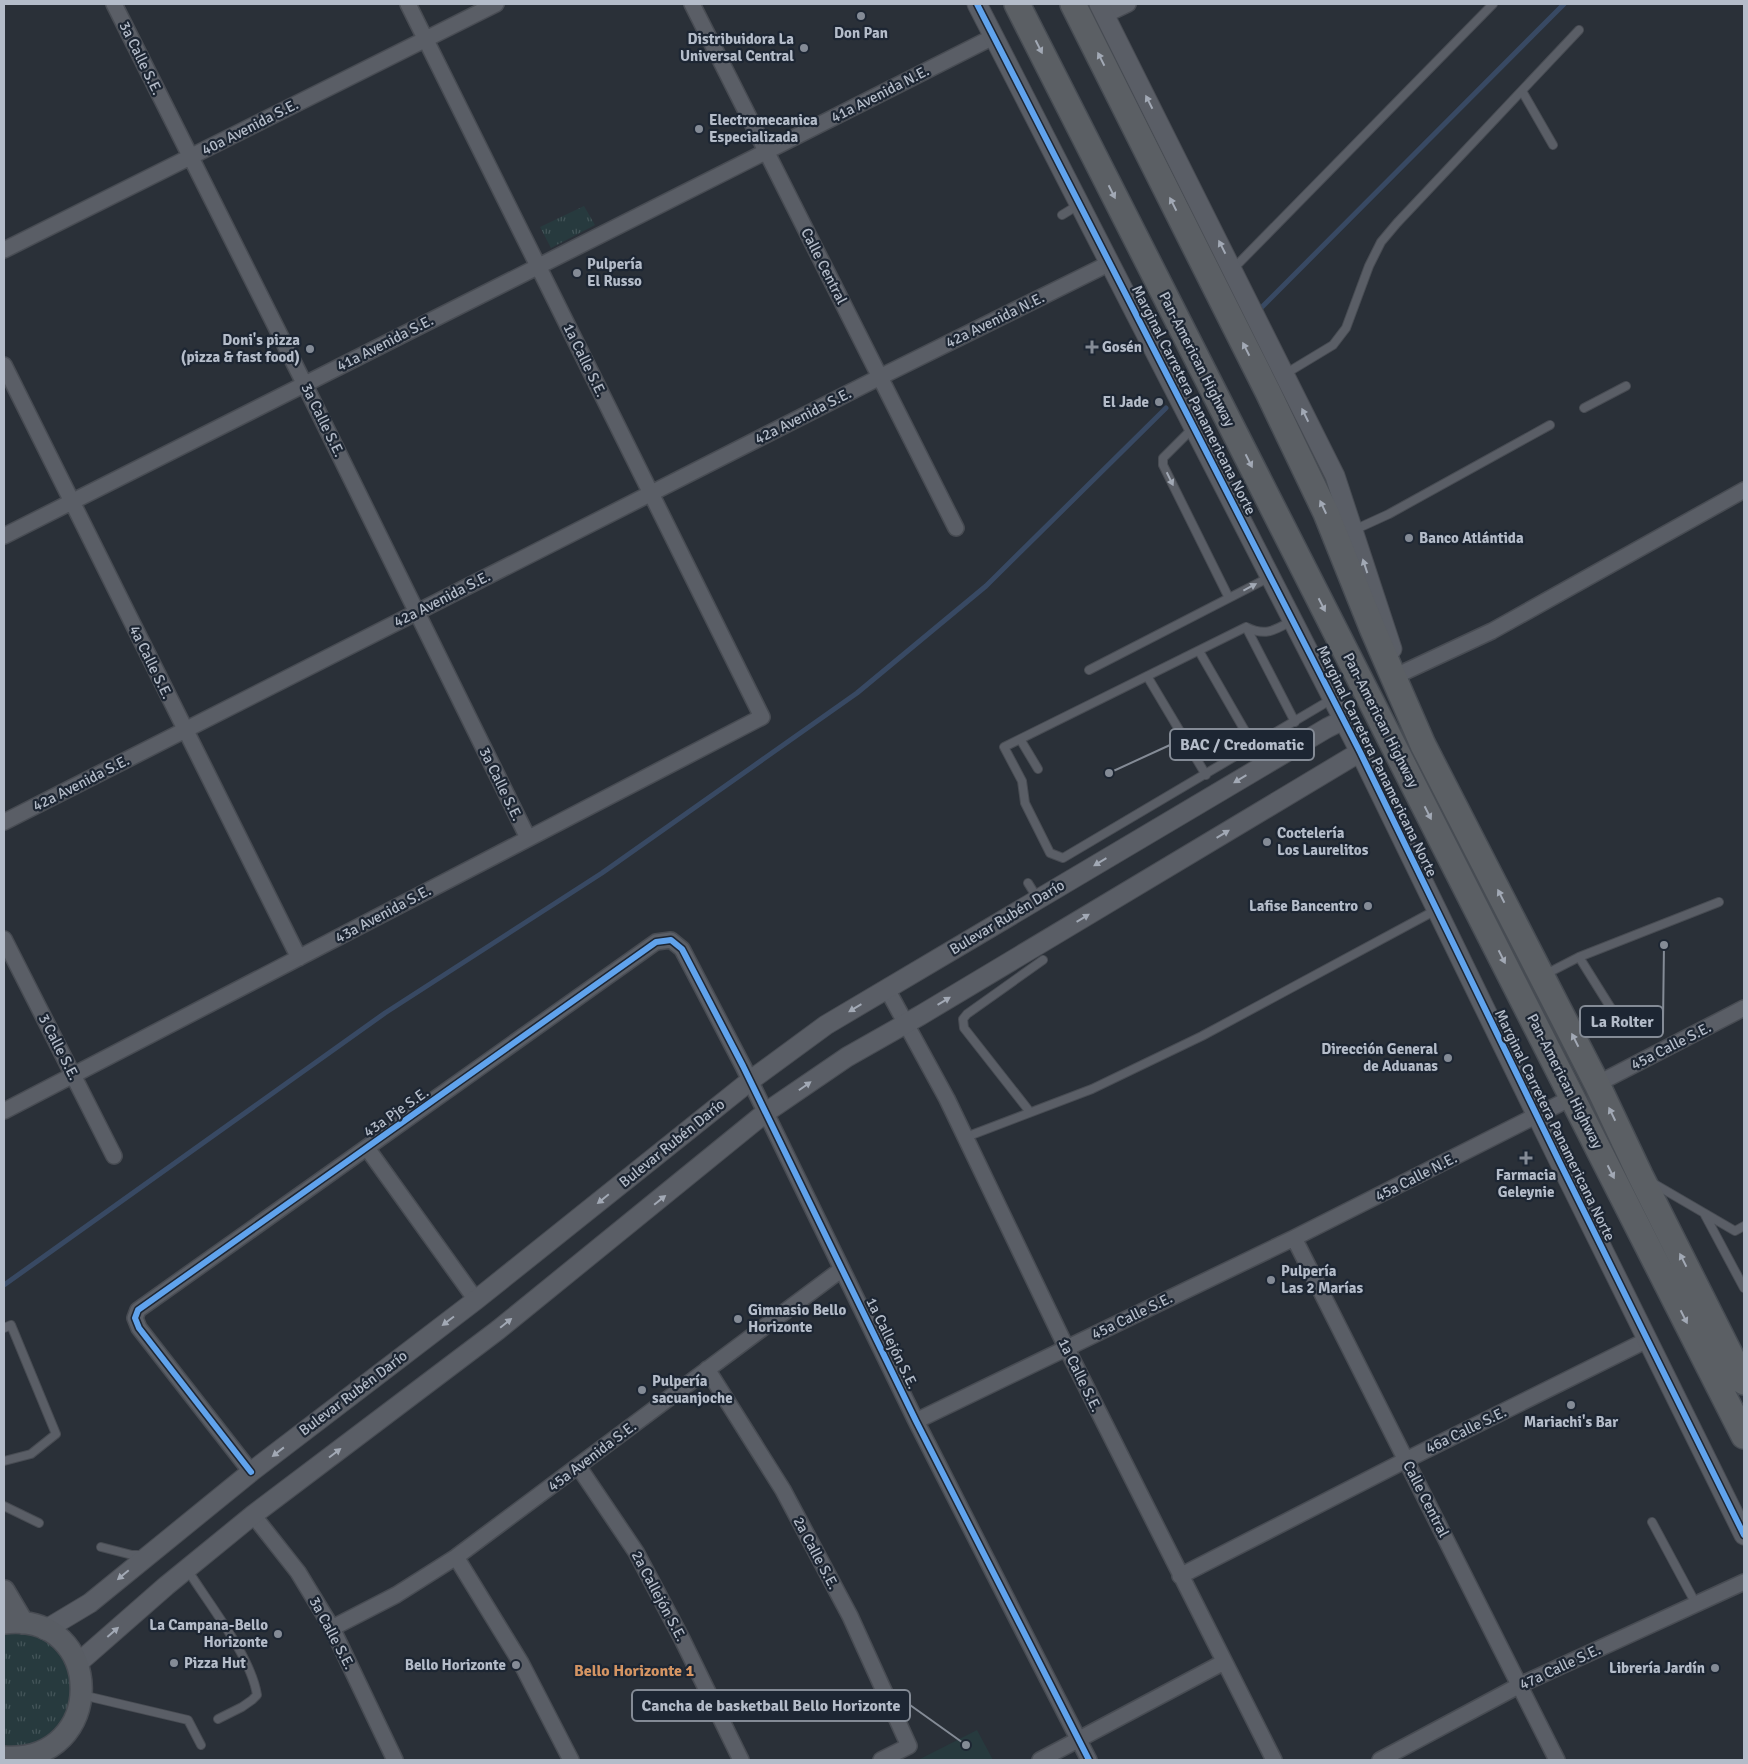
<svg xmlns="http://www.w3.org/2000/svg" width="1748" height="1764" viewBox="0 0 1748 1764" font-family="Signika,sans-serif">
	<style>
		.grass { fill: url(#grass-tufts) }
		.pitch { fill: #273a3e }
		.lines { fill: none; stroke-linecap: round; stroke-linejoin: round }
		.stream { stroke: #384963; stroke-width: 5 }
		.service-casing { stroke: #484c53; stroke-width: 10 }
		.minor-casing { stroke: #484c53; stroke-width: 18 }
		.tertiary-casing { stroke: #484c53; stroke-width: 21 }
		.secondary-casing { stroke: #484c53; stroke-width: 24 }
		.trunk-casing { stroke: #474c53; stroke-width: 28 }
		.service { stroke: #5a5e66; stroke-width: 8 }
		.minor { stroke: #5a5e66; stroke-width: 15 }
		.tertiary { stroke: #5a5e66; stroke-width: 19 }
		.secondary { stroke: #595d64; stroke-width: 21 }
		.trunk { stroke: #5b5f64; stroke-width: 25 }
		.cycleway-casing { stroke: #1d2633; stroke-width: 9 }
		.cycleway { stroke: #60a3ed; stroke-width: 6 }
		.oneway { fill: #a2a9b5 }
		.poi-dot { fill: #848b96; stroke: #1d2633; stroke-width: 2 }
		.labels { text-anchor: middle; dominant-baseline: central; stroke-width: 4.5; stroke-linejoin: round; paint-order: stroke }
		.poi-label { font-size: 15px; font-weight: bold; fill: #b4bcc9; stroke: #1d2633; text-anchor: start }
		.street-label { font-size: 15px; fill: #b4bcc9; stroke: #1d2633 }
		.neighbourhood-label { font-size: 16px; font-weight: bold; fill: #d59563; stroke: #1d2633 }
		.leader { fill: none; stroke: #848b96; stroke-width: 2 }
		.callout-dot { fill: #848b96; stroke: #1d2633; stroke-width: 2 }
		.callout { fill: #1d2633; stroke: #848b96; stroke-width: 2 }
		.callout-label { font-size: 16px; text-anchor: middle; font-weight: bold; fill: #b4bcc9 }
	</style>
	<defs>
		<pattern id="grass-tufts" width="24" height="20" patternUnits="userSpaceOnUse" patternTransform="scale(1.25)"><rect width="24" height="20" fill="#273a3e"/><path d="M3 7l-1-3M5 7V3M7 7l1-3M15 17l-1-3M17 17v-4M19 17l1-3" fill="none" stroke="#445559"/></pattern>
	</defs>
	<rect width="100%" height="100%" fill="#2a3038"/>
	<path class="grass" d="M584 206 595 225 551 248 540 227Z
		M4 1630 34 1633 64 1655 75 1700 47 1742 4 1750Z"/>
	<path class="pitch" d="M977 1730 993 1760H918Z"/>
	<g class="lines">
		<path class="stream" d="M1258 311 1564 4
			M4 1285 385 1013 602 873 857 693 986 586 1166 408"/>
		<defs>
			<path id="service" d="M1522 91 1553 145
				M1062 215 1080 204
				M1233 269 1493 4
				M1285 374 1333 345 1346 328 1369 266 1381 242 1397 223 1579 30
				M1584 408 1626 386
				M1193 428 1163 458V465L1229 598
				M1354 530 1389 514 1550 425
				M1293 620C1275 630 1266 637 1246 627L1004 747 1022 781 1025 803 1050 853 1063 858 1332 699
				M1246 627 1295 722
				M1199 651 1264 764
				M1089 670 1270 577
				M1147 676 1206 775
				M1020 739 1038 769
				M1028 883 1038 899
				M1579 957 1619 1021
				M1544 975 1579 957 1719 902
				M1030 1112 964 1028 963 1019 967 1014 1043 960
				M966 1137 1092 1089 1202 1036 1436 910
				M1651 1182 1735 1231 1744 1226
				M1705 1215 1744 1288
				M4 1328 11 1325 56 1434 31 1454 4 1461
				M4 1506 39 1523
				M1652 1522 1696 1604
				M101 1547 132 1555H143
				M187 1569C208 1603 251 1656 257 1695L252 1700 242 1707 218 1719
				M82 1695 188 1720 201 1745"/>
			<path id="minor" d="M114 4 304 383 528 838
				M692 4 956 528
				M1105 15 1128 4
				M4 250 496 4
				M4 365 299 958
				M4 536 993 37
				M1400 674 1492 631 1744 490
				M4 822 880 377 1110 263
				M4 939 114 1156
				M887 989 947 1099 1066 1347 1274 1760
				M1597 1084 1744 1008
				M4 1111 762 717 408 4
				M367 1148 476 1300
				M1294 1238 1557 1760
				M707 1369 783 1490 850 1616 909 1746 881 1760
				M916 1421 1294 1238 1573 1097
				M578 1466 636 1552 682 1639 741 1760
				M251 1472 139 1328 135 1318 138 1310 656 942 671 940 682 949 743 1066 916 1421 1089 1760
				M253 1515 298 1572 332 1628 395 1760
				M456 1557 521 1663 571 1760
				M1180 1576 1406 1460 1647 1340
				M332 1628 396 1595 456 1557 842 1269
				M1040 1760 1224 1662
				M1380 1760 1520 1685 1744 1582"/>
			<path id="tertiary" d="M977 4 1360 752 1560 1163 1744 1535
				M1099 4 1335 476 1392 649
				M45 1630 90 1603 251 1472 476 1300 751 1080 826 1025 1327 728 1343 720
				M77 1664 166 1586 253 1515 498 1330 765 1113 847 1057 921 1015 1360 752"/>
			<path id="secondary" d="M4 1591 23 1623
				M4 1623C106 1611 108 1764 4 1757"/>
			<path id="trunk" d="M1017 4 1744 1436
				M1073 4 1268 392 1326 513 1373 630 1423 745 1597 1084 1640 1175 1744 1382"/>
		</defs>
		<use href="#service" class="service-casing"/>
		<use href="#minor" class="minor-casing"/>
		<use href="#tertiary" class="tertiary-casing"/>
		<use href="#secondary" class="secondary-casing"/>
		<use href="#trunk" class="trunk-casing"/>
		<use href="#service" class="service"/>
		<use href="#minor" class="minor"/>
		<use href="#tertiary" class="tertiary"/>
		<use href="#secondary" class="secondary"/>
		<use href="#trunk" class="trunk"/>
		<defs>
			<path id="cycleway" d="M977 4 1360 752 1560 1163 1744 1535
				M251 1472 139 1328 135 1318 138 1310 656 942 671 940 682 949 743 1066 916 1421 1089 1760"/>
		</defs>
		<use href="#cycleway" class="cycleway-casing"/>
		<use href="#cycleway" class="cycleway"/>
	</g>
	<defs><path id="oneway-solid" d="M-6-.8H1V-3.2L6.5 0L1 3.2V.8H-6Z" transform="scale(1.25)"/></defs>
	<g class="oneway">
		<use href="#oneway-solid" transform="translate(1039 47) rotate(63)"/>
		<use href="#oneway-solid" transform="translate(1101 59) rotate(-117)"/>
		<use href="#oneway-solid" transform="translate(1149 102) rotate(-117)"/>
		<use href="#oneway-solid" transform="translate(1112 192) rotate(63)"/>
		<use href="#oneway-solid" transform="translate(1173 204) rotate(-117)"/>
		<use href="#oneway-solid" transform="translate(1222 247) rotate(-117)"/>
		<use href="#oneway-solid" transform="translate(1246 349) rotate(-117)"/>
		<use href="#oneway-solid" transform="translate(1305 415) rotate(-116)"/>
		<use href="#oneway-solid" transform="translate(1249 461) rotate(63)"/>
		<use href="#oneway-solid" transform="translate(1170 479) rotate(64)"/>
		<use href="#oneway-solid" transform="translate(1323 507) rotate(-115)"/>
		<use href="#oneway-solid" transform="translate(1365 566) rotate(-108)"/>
		<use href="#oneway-solid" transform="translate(1250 587) rotate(-28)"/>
		<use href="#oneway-solid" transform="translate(1322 605) rotate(63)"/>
		<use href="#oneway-solid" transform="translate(1240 779) rotate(149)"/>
		<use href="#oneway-solid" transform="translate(1428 813) rotate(63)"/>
		<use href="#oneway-solid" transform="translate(1223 834) rotate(-31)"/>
		<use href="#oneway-solid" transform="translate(1100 862) rotate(149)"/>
		<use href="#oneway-solid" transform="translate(1501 896) rotate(-117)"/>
		<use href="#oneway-solid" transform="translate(1083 918) rotate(-31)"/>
		<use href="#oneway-solid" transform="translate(1502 957) rotate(63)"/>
		<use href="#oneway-solid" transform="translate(944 1001) rotate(-31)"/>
		<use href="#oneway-solid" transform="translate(855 1008) rotate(149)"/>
		<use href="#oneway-solid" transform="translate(1575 1040) rotate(-117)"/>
		<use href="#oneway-solid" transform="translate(805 1086) rotate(-35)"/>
		<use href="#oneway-solid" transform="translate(1612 1114) rotate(-116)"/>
		<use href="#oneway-solid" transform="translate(1611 1172) rotate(63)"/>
		<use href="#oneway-solid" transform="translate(603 1199) rotate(141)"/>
		<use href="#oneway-solid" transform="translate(660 1200) rotate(-39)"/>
		<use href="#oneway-solid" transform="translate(1683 1260) rotate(-117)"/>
		<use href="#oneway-solid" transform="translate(1684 1317) rotate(63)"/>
		<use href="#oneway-solid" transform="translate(448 1321) rotate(143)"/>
		<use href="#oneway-solid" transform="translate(506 1323) rotate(-39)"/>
		<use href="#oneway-solid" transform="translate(278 1452) rotate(142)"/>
		<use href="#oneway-solid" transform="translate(335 1453) rotate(-37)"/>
		<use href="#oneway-solid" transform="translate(123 1575) rotate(140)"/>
		<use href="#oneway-solid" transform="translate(113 1632) rotate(-41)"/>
	</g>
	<g class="poi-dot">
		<circle cx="861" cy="16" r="5"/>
		<circle cx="804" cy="48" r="5"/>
		<circle cx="699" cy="129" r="5"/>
		<circle cx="577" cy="273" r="5"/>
		<path d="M1089.5 339.5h5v5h5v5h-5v5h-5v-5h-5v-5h5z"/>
		<circle cx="310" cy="349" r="5"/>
		<circle cx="1159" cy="402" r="5"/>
		<circle cx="1409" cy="538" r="5"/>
		<circle cx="1267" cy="842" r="5"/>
		<circle cx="1368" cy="906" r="5"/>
		<circle cx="1448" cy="1058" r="5"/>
		<path d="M1523.5 1150.5h5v5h5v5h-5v5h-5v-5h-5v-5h5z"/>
		<circle cx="1271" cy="1280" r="5"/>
		<circle cx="738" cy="1319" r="5"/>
		<circle cx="642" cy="1390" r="5"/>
		<circle cx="1571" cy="1405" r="5"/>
		<circle cx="278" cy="1634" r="5"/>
		<circle cx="174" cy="1663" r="5"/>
		<circle cx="516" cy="1665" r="5"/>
		<circle cx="1715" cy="1668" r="5"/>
	</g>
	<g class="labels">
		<g class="poi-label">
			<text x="861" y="33" text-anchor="middle">Don Pan</text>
			<text x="794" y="39" text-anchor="end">Distribuidora La<tspan x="794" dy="17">Universal Central</tspan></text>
			<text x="709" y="120">Electromecanica<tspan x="709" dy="17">Especializada</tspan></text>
			<text x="587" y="264">Pulpería<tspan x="587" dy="17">El Russo</tspan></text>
			<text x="300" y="340" text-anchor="end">Doni's pizza<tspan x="300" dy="17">(pizza &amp; fast food)</tspan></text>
			<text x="1102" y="347">Gosén</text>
			<text x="1149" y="402" text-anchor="end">El Jade</text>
			<text x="1419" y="538">Banco Atlántida</text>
			<text x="1277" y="833">Coctelería<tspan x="1277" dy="17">Los Laurelitos</tspan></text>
			<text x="1358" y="906" text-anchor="end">Lafise Bancentro</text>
			<text x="1438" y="1049" text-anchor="end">Dirección General<tspan x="1438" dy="17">de Aduanas</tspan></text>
			<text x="1526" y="1175" text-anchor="middle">Farmacia<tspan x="1526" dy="17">Geleynie</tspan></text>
			<text x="1281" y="1271">Pulpería<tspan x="1281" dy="17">Las 2 Marías</tspan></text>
			<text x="748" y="1310">Gimnasio Bello<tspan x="748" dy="17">Horizonte</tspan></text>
			<text x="652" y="1381">Pulpería<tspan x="652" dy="17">sacuanjoche</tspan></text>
			<text x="1571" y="1422" text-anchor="middle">Mariachi's Bar</text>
			<text x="268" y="1625" text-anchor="end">La Campana-Bello<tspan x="268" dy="17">Horizonte</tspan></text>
			<text x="184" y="1663">Pizza Hut</text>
			<text x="506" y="1665" text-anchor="end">Bello Horizonte</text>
			<text x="1705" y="1668" text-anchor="end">Librería Jardín</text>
		</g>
		<g class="street-label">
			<text transform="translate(141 58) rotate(64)">3a Calle S.E.</text>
			<text transform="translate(880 94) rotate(-27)">41a Avenida N.E.</text>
			<text transform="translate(250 127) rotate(-27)">40a Avenida S.E.</text>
			<text transform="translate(824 266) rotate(63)">Calle Central</text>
			<text transform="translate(995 320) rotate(-26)">42a Avenida N.E.</text>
			<text transform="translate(385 343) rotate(-27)">41a Avenida S.E.</text>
			<text transform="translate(1197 359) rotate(63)">Pan-American Highway</text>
			<text transform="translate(585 360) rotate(64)">1a Calle S.E.</text>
			<text transform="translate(1194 400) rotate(63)">Marginal Carretera Panamericana Norte</text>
			<text transform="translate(803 416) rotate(-27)">42a Avenida S.E.</text>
			<text transform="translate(323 420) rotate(64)">3a Calle S.E.</text>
			<text transform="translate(442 599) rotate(-27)">42a Avenida S.E.</text>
			<text transform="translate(151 662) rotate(64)">4a Calle S.E.</text>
			<text transform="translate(1381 720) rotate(63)">Pan-American Highway</text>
			<text transform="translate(1377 761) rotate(64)">Marginal Carretera Panamericana Norte</text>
			<text transform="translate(81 783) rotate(-27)">42a Avenida S.E.</text>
			<text transform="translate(501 784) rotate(64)">3a Calle S.E.</text>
			<text transform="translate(383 914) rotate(-28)">43a Avenida S.E.</text>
			<text transform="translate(1007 917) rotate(-31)">Bulevar Rubén Darío</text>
			<text transform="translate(1671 1046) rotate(-27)">45a Calle S.E.</text>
			<text transform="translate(59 1047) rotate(63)">3 Calle S.E.</text>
			<text transform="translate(1565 1081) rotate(63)">Pan-American Highway</text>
			<text transform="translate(396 1112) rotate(-35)">43a Pje S.E.</text>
			<text transform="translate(1555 1125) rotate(64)">Marginal Carretera Panamericana Norte</text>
			<text transform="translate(672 1143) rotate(-39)">Bulevar Rubén Darío</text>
			<text transform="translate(1416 1177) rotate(-27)">45a Calle N.E.</text>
			<text transform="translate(1132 1316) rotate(-26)">45a Calle S.E.</text>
			<text transform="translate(892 1343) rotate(64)">1a Callejón S.E.</text>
			<text transform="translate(1080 1375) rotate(64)">1a Calle S.E.</text>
			<text transform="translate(353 1393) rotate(-37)">Bulevar Rubén Darío</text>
			<text transform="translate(1466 1430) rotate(-26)">46a Calle S.E.</text>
			<text transform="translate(592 1456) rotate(-37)">45a Avenida S.E.</text>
			<text transform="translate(1426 1499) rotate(63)">Calle Central</text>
			<text transform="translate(816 1553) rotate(62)">2a Calle S.E.</text>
			<text transform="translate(659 1596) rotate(62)">2a Callejón S.E.</text>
			<text transform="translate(332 1633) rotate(62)">3a Calle S.E.</text>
			<text transform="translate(1560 1667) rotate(-25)">47a Calle S.E.</text>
		</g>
		<g class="neighbourhood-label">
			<text x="634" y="1671">Bello Horizonte 1</text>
		</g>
	</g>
	<path class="leader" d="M1109 773L1170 745M1664 945L1663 1022M966 1745L910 1705"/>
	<g class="callout-dot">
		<circle cx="1109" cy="773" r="5"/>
		<circle cx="1664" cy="945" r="5"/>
		<circle cx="966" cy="1745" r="5"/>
	</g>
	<g class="callout">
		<rect x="1170" y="729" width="144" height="31" rx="5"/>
		<rect x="1580" y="1006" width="83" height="31" rx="5"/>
		<rect x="632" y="1690" width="278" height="31" rx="5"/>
	</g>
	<g class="callout-label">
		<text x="1242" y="750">BAC / Credomatic</text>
		<text x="1622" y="1027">La Rolter</text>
		<text x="771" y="1711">Cancha de basketball Bello Horizonte</text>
	</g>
	<rect width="1748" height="1764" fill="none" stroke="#b4bcc9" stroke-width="10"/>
</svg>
